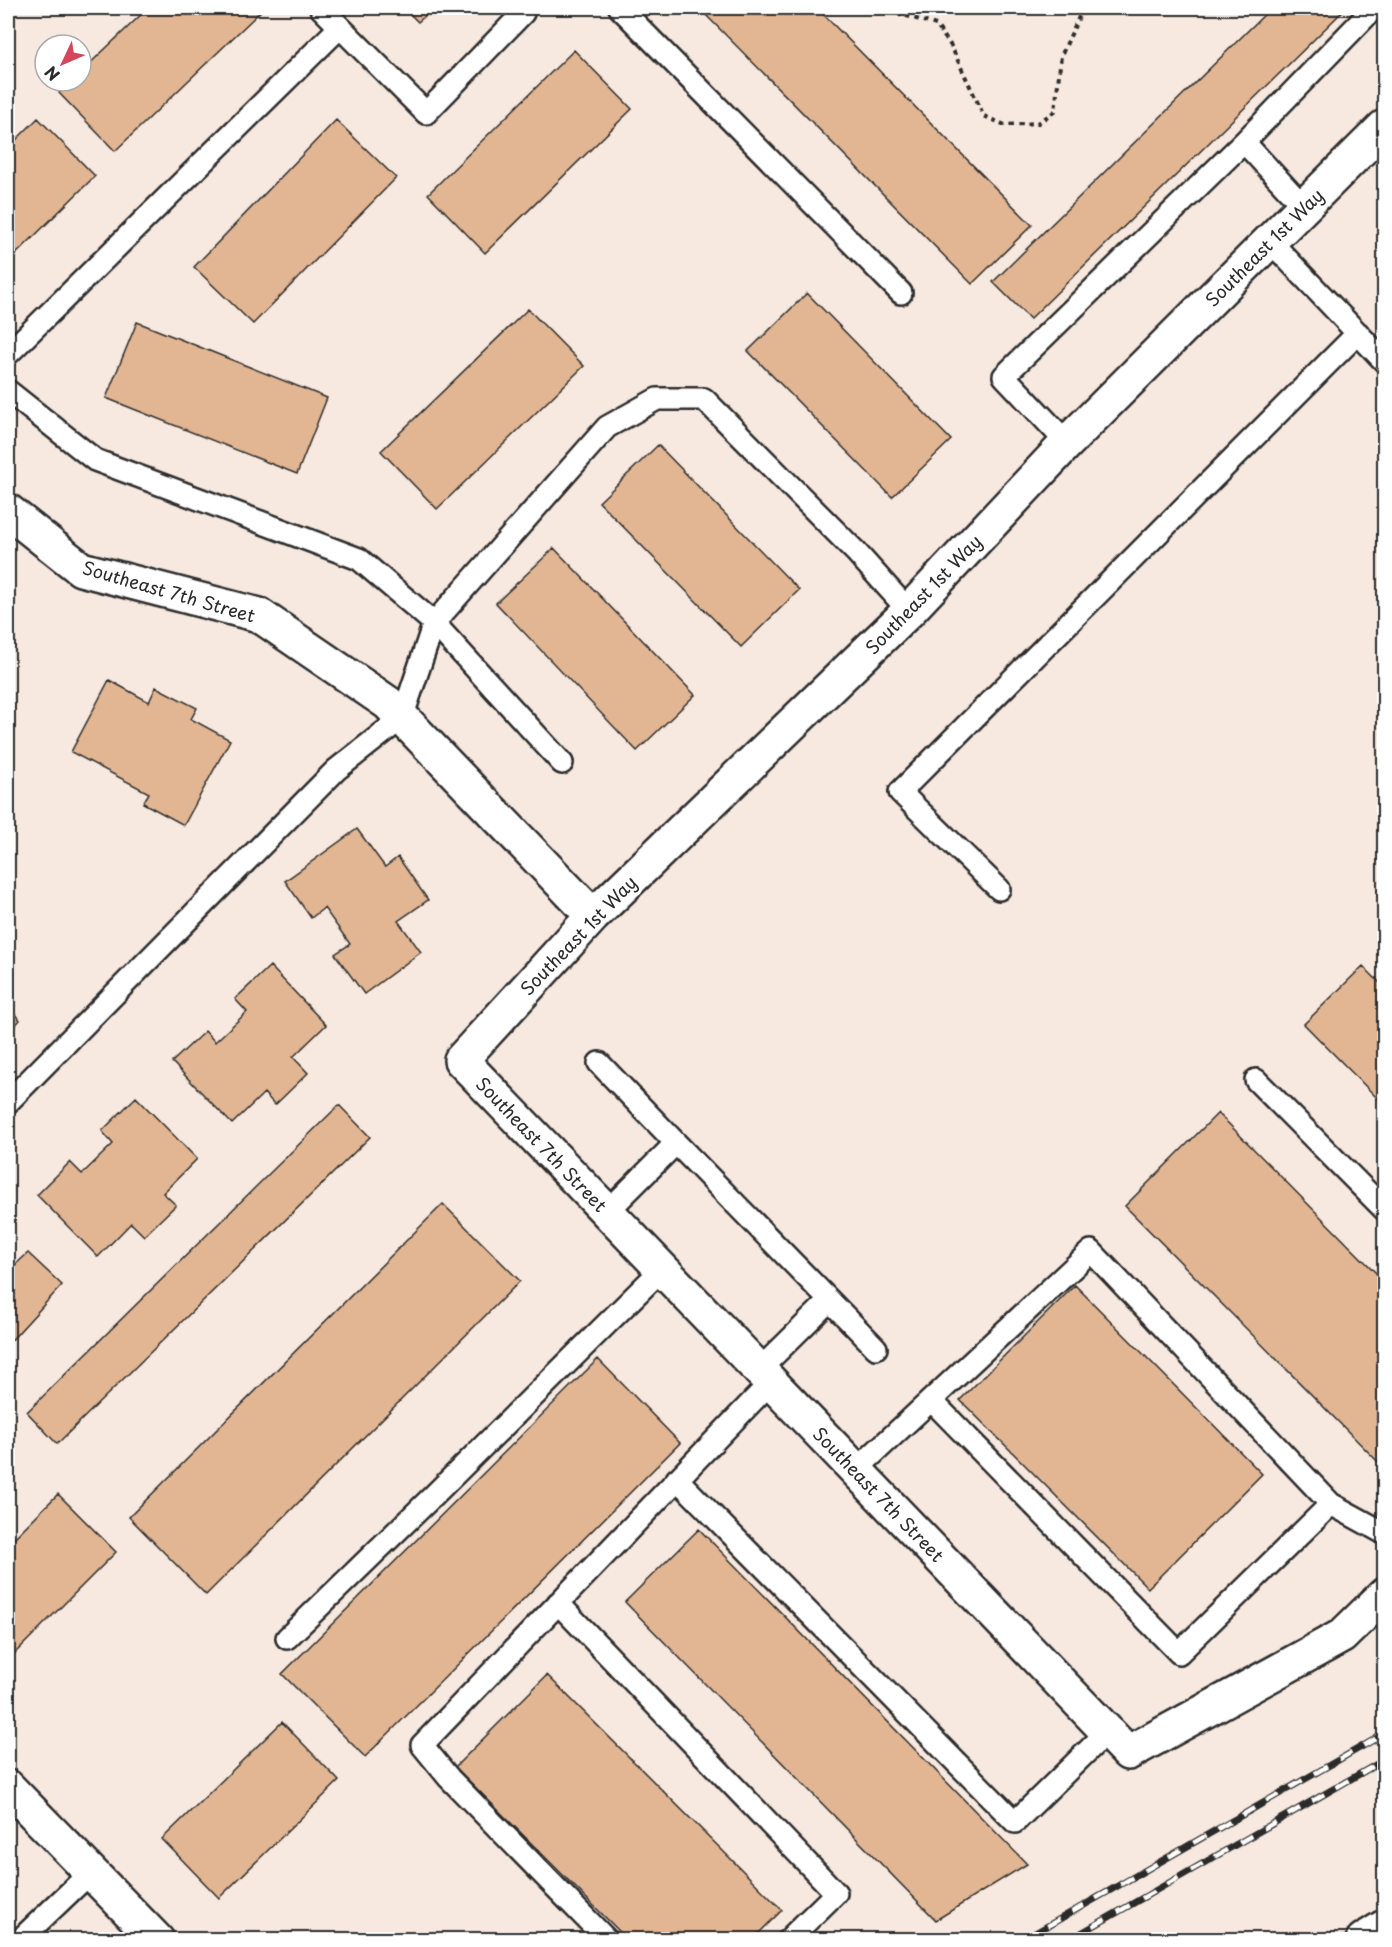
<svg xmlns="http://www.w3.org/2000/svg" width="1392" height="1947" viewBox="0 0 1392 1947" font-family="'Playpen Sans',sans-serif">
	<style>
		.building { fill: #e3b693; stroke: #2b2b2b; stroke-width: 1.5 }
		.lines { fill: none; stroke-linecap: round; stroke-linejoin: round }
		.service-casing { stroke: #2b2b2b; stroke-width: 26 }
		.minor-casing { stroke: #2b2b2b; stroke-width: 38 }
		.secondary-casing { stroke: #2b2b2b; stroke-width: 38 }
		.path { stroke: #2b2b2b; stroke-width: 4; stroke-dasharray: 4.5 4.5; stroke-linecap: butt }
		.service { stroke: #fff; stroke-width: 21 }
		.minor { stroke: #fff; stroke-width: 33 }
		.secondary { stroke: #fff; stroke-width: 33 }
		.rail-casing { stroke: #2b2b2b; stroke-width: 7 }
		.rail { stroke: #fff; stroke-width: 4.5; stroke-dasharray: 14; stroke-linecap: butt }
		.labels { text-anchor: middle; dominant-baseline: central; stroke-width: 6; stroke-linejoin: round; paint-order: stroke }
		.street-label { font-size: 18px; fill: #2b2b2b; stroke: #fff }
	</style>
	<rect width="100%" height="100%" fill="#f7e9df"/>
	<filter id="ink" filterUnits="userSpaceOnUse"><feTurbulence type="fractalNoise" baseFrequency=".0167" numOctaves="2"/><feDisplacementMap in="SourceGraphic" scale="12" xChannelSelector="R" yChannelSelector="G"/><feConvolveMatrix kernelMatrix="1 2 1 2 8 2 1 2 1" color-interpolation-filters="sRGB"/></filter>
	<g filter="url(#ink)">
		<path class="building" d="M148 8H261L263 9 115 151 59 93 71 81H81V72Z
			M404 8H434L418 22Z
			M699 8H817L1032 225 972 284Z
			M1271 8H1346L1030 319 993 282Z
			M574 50 632 109 485 253 428 194Z
			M38 118 95 176 8 262V148Z
			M336 120 396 178 253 324 194 267Z
			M807 293 951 440 892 497 748 351Z
			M528 309 584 366 437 509 381 451Z
			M137 322 327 398 297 474 106 398Z
			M658 445 799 590 741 647 599 502Z
			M554 548 695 695 637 751 496 603Z
			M109 680 149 702 156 687 197 708 191 719 230 740 184 825 143 803 149 793 71 752Z
			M357 829 385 867 398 857 428 900 398 921 421 952 364 994 335 954 350 944 324 908 311 918 285 881Z
			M270 966 326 1025 293 1057 308 1073 275 1105 264 1093 232 1124 172 1062 205 1031 215 1042 247 1012 235 999Z
			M1363 966 1384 987V1105L1304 1024Z
			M8 1007 20 1020 8 1033Z
			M136 1097 197 1159 163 1193 176 1205 144 1236 131 1223 98 1257 37 1195 70 1162 82 1174 113 1144 102 1131Z
			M339 1105 370 1137 57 1444 27 1412Z
			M1218 1113 1384 1281V1468L1125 1206Z
			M443 1204 520 1281 206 1595 129 1517Z
			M28 1253 62 1285 8 1344V1258L15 1265Z
			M1075 1285 1262 1474 1148 1588 960 1400Z
			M598 1359 680 1443 365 1757 282 1674Z
			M58 1494 116 1552 8 1660V1544Z
			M699 1529 1027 1864 936 1920 625 1602Z
			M547 1675 782 1910 752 1940H628L455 1767Z
			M282 1722 339 1781 219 1898 162 1839Z"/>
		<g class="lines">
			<defs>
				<path id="service" d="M620 8 901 293
					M340 27 426 113 523 13
					M1244 142 1304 207
					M1270 241 1384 361
					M8 354 340 27 321 8
					M8 391 95 460 359 559 434 623 562 763
					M1067 443 1004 376 1244 142 1374 8
					M999 889 900 792 1358 333
					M599 1063 676 1143
					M1256 1080 1384 1209
					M8 1102 336 770 402 718 434 623 607 427 657 399H704L856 552 909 611
					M607 1212 676 1143 876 1348
					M759 1370 829 1301
					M856 1470 1091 1251 1331 1504 1179 1653 931 1400
					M677 1479 1015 1822 1107 1732
					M1331 1504 1384 1533
					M558 1603 836 1893 788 1940
					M287 1638 432 1497 662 1269
					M26 1940 25 1935 91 1872
					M607 1940 449 1778 422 1745 771 1382"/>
				<path id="minor" d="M1384 127 1067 443 909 611 593 916 461 1060 1128 1753 1342 1636 1384 1595
					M8 511 81 569 259 615 388 703 593 916
					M8 1787 157 1940"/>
				<path id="secondary" d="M1363 1940 1384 1927"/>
			</defs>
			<use href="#service" class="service-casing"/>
			<use href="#minor" class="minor-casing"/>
			<use href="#secondary" class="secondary-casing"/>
			<path class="path" d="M880 8 936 25 951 46 984 116 1005 125 1038 123 1055 111 1061 56 1083 8"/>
			<use href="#service" class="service"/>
			<use href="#minor" class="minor"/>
			<use href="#secondary" class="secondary"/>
			<defs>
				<path id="rail" d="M1023 1940 1384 1734
					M1069 1940 1384 1760"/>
			</defs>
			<use href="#rail" class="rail-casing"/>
			<use href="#rail" class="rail"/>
		</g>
	</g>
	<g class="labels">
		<g class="street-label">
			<text transform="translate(1264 247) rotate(-45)">Southeast 1st Way</text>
			<text transform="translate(169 591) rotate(16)">Southeast 7th Street</text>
			<text transform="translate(923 594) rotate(-46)">Southeast 1st Way</text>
			<text transform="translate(578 935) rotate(-46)">Southeast 1st Way</text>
			<text transform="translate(542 1144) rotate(46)">Southeast 7th Street</text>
			<text transform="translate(879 1494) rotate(46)">Southeast 7th Street</text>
		</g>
	</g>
	<rect width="1392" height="1947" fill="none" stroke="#fff" stroke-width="30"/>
	<rect x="15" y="15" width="1362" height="1917" fill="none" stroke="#2b2b2b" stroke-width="2" filter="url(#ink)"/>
	<g transform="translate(63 63) rotate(226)"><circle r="28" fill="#ffffff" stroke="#aaaaaa" stroke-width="1.5"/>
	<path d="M0-4.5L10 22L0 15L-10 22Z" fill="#d1495b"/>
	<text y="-9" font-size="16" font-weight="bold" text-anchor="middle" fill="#2b2b2b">N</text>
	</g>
</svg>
